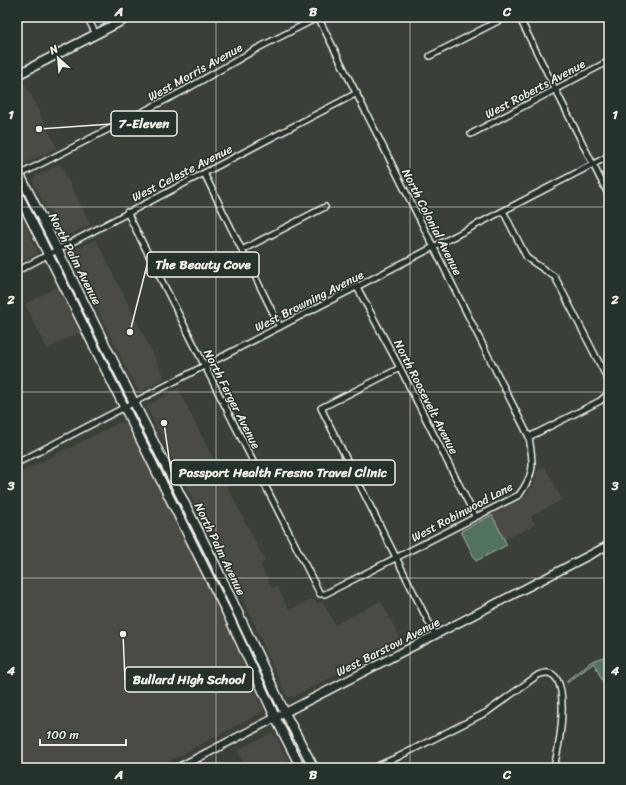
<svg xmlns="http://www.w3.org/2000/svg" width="626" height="785" viewBox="0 0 626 785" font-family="Sriracha,sans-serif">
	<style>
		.built { fill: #4b4b44 }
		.green { fill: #51735d; stroke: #a2b2a2 }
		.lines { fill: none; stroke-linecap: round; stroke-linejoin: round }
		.street-casing { stroke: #f4f1e8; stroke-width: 8 }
		.secondary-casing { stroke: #f4f1e8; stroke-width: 10 }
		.primary-casing { stroke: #f4f1e8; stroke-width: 11 }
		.street { stroke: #26332d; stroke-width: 5 }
		.secondary { stroke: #26332d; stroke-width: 7 }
		.primary { stroke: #26332d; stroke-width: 8 }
		.grid { fill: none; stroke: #f4f1e8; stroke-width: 1; stroke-opacity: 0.55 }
		.labels { text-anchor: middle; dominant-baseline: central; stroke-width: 3; stroke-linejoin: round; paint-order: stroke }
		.street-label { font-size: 12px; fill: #f4f1e8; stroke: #26332d }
		.leader { fill: none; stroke: #f4f1e8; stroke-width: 1.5 }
		.callout-dot { fill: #f4f1e8; stroke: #26332d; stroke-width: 1.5 }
		.callout { fill: #26332d; stroke: #f4f1e8; stroke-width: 1.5 }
		.callout-label { font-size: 13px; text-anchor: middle; font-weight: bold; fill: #f4f1e8 }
		.neatline { fill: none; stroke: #f4f1e8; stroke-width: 1.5 }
		.grid-label { font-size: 13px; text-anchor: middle; font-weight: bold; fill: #f4f1e8 }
	</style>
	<rect width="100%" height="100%" fill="#3a3f39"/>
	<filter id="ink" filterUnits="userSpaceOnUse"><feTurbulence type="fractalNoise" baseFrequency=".025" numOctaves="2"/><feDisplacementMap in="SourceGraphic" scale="8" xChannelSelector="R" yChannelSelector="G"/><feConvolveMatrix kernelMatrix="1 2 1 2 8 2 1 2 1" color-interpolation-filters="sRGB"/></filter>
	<g filter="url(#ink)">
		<path class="built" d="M24 82 57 148 24 164 17 154V86Z
			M60 164 90 224 65 237 60 236 33 182 34 177Z
			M17 207 37 250 36 254 17 264Z
			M96 239 165 378 141 391 138 390 124 363 71 256 72 251Z
			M57 287 80 332 47 349 25 304Z
			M178 389 265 561 260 564 272 588 277 586 289 610 313 599 317 603 323 602 335 625 381 601 401 641 293 697H287L248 610 147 408 148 405Z
			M121 422 126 424 217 604 264 711 156 768H17V474Z
			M545 467 562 500 531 516 535 525 504 540 492 515 525 496 533 486 538 470Z
			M272 733 275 735 289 762 277 768H246L237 750Z"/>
		<path class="green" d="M492 515 507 545 476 561 461 531Z
			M606 656 605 686 594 663 567 683V680L592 661Z"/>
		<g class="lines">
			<defs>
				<path id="street" d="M87 17 96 34
					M519 17 609 196
					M430 56 506 17
					M471 134 609 61
					M204 173 280 327
					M17 176 185 90 260 47 319 17
					M503 211 527 258 555 277 609 382
					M127 212 320 594H325L519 495C536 472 533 463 529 437L318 17
					M242 250 325 207
					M17 271 357 93
					M357 287 400 368 475 516
					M400 368 321 408 435 635
					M529 437 600 401 609 393
					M17 463 609 156
					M373 768 398 757 487 712 538 675C576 658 559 750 554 766
					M602 768 609 767"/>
				<path id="secondary" d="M178 768 609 545"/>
				<path id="primary" d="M17 75 129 17
					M17 169 215 564 285 713 314 768
					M17 192 227 613 275 717 301 768"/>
			</defs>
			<use href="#street" class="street-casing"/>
			<use href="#secondary" class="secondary-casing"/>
			<use href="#primary" class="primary-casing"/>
			<use href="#street" class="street"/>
			<use href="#secondary" class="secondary"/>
			<use href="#primary" class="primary"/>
		</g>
	</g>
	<path class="grid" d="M216 17V768M410 17V768M17 207H609M17 392H609M17 578H609"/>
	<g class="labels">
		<g class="street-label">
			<text transform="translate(195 72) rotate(-29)">West Morris Avenue</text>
			<text transform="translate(535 89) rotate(-28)">West Roberts Avenue</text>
			<text transform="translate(182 173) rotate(-27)">West Celeste Avenue</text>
			<text transform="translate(432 222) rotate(63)">North Colonial Avenue</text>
			<text transform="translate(75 259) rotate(63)">North Palm Avenue</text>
			<text transform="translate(309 301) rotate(-27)">West Browning Avenue</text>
			<text transform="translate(426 397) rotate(63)">North Roosevelt Avenue</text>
			<text transform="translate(232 399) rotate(63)">North Ferger Avenue</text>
			<text transform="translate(462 512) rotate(-28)">West Robinwood Lane</text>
			<text transform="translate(220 549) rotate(64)">North Palm Avenue</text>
			<text transform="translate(388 647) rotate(-27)">West Barstow Avenue</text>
		</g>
	</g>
	<path class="leader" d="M39 129L111 124M130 332L147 265M164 423L171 472M123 634L125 680"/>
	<g class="callout-dot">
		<circle cx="39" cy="129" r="4"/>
		<circle cx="130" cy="332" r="4"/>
		<circle cx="164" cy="423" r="4"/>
		<circle cx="123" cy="634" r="4"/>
	</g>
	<g class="callout">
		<rect x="111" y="111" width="66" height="25" rx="4"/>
		<rect x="147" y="252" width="112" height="25" rx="4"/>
		<rect x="171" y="460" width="224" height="25" rx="4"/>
		<rect x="125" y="667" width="128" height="25" rx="4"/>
	</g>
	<g class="callout-label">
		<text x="144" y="128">7-Eleven</text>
		<text x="203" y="269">The Beauty Cove</text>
		<text x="283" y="477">Passport Health Fresno Travel Clinic</text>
		<text x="189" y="684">Bullard High School</text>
	</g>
	<rect width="626" height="785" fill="none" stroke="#26332d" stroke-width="44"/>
	<g transform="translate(58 58) rotate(333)" stroke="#26332d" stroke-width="3" paint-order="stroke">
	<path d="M0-3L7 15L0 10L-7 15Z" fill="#f4f1e8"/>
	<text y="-6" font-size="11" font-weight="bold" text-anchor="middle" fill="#f4f1e8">N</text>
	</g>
	<path d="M40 739v6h86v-6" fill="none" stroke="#f4f1e8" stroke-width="2"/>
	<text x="46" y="739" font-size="12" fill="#f4f1e8" stroke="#26332d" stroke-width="3" paint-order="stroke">100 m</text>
	<rect x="22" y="22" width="582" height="741" class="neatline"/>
	<g class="grid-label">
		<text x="119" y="16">A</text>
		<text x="313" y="16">B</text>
		<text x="507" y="16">C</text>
		<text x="11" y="119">1</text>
		<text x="615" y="119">1</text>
		<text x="11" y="304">2</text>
		<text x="615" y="304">2</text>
		<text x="11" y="490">3</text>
		<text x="615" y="490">3</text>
		<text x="11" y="675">4</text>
		<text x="615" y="675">4</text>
		<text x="119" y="779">A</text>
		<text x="313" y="779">B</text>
		<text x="507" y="779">C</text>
	</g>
</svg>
